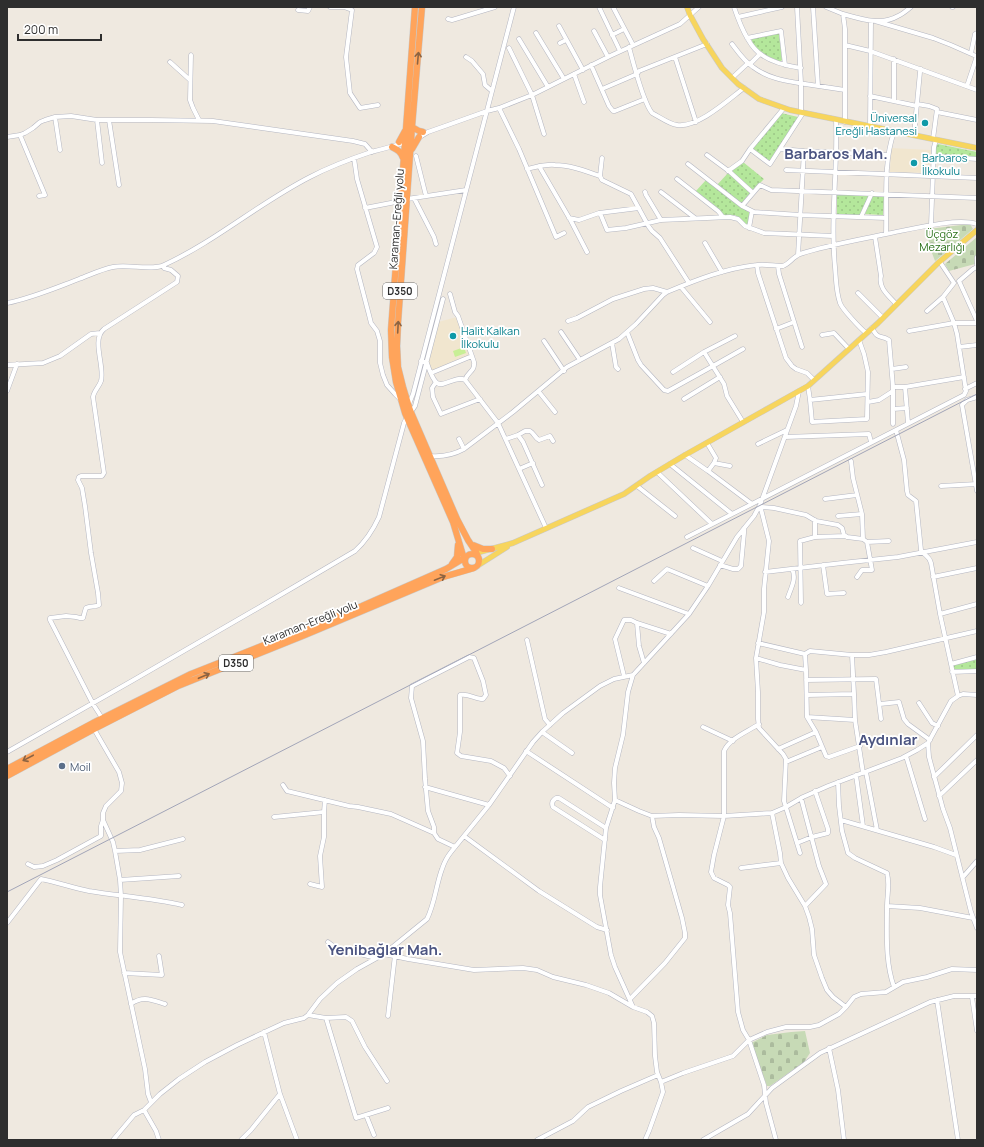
<svg xmlns="http://www.w3.org/2000/svg" width="984" height="1147" viewBox="0 0 984 1147" font-family="Manrope,sans-serif">
	<style>
		.education { fill: #f1e6cf }
		.green { fill: url(#green-dots) }
		.cemetery { fill: url(#cemetery-stones) }
		.pitch { fill: #c8ef96 }
		.lines { fill: none; stroke-linecap: round; stroke-linejoin: round }
		.minor-casing { stroke: #b4b6c1; stroke-width: 5 }
		.major-casing { stroke: #c9c9c9; stroke-width: 6 }
		.highway-casing { stroke: #c9c9c9; stroke-width: 7 }
		.minor { stroke: #fff; stroke-width: 4 }
		.major { stroke: #f7d55d; stroke-width: 5 }
		.highway { stroke: #ffa45b; stroke-width: 6 }
		.rail { stroke: #a2a5b8; stroke-width: 1 }
		.oneway { stroke: #8c6342 }
		.culture-dot { fill: #0f9aa8; stroke: #fff; stroke-width: 1.5 }
		.service-dot { fill: #5c6f8a; stroke: #fff; stroke-width: 1.5 }
		.labels { text-anchor: middle; dominant-baseline: central; stroke-width: 3.5; stroke-linejoin: round; paint-order: stroke }
		.shield { fill: #fff; stroke: #6d6d6d; stroke-width: 1 }
		.shield-label { font-size: 10px; font-weight: bold; fill: #2e2e2e }
		.culture-label { font-size: 11px; fill: #0d838f; stroke: #fff; text-anchor: start }
		.street-label { font-size: 11px; fill: #2e2e2e; stroke: #fff }
		.park-label { font-size: 11px; fill: #297018; stroke: #fff }
		.service-label { font-size: 11px; fill: #4e5e75; stroke: #fff; text-anchor: start }
		.district-label { font-size: 15px; font-weight: bold; fill: #4b5481; stroke: #fff }
	</style>
	<defs>
		<pattern id="green-dots" width="8" height="8" patternUnits="userSpaceOnUse"><rect width="8" height="8" fill="#b4e79b"/><path d="M2 2h.1M6 6h.1" fill="none" stroke="#9bc686" stroke-width="1.8" stroke-linecap="round"/></pattern>
		<pattern id="cemetery-stones" width="16" height="16" patternUnits="userSpaceOnUse"><rect width="16" height="16" fill="#c7dab6"/><path d="M2 7V4a2 2 0 0 1 4 0v3zM10 15v-3a2 2 0 0 1 4 0v3z" fill="#abbb9d"/></pattern>
	</defs>
	<rect width="100%" height="100%" fill="#efe9e0"/>
	<path class="education" d="M891 148 931 150 930 173 890 172Z
		M457 317 470 355 431 371 428 363 438 322Z"/>
	<path class="green" d="M779 33 782 60 780 62C771 57 750 50 752 38Z
		M781 113 798 117 770 162 753 150V147Z
		M938 144 977 152V158L935 155 936 146Z
		M743 162 764 179 753 190 729 170Z
		M728 173 752 193 741 204 717 185Z
		M706 180 750 213 748 225H746L735 215 724 216 695 192Z
		M837 194 869 196 861 215H837Z
		M872 196 884 197 883 215 865 214Z
		M977 658V670L954 669V664Z"/>
	<path class="cemetery" d="M970 224 973 229 935 261 929 245 928 229Z
		M977 237V253L974 258 975 264 949 271 945 264Z
		M805 1031 810 1053 804 1062 770 1086H767L751 1043 767 1035 791 1032Z"/>
	<path class="pitch" d="M464 347 466 353 455 357 453 351Z"/>
	<g class="lines">
		<defs>
			<path id="minor" d="M330 7H344
				M344 7 352 10 346 57 350 93 360 108 378 105
				M599 7 620 51
				M613 7 633 45
				M734 7C739 22 748 47 762 55 773 63 788 66 801 68
				M797 7 801 83V113
				M813 7 818 86
				M826 7 843 14 845 29V122
				M952 7H953
				M298 10 308 11 310 7
				M843 14C861 19 881 26 898 16 903 14 907 10 911 7
				M738 17 782 7
				M448 19 452 20 495 7
				M875 21 933 38 951 45 976 56
				M559 26 583 70
				M594 31 608 57
				M536 33 564 79
				M612 35 624 29
				M747 38 781 31 785 65
				M519 39 548 87
				M560 43 566 40
				M732 44C738 52 744 61 753 67 769 79 786 81 805 84 818 86 832 88 845 90
				M845 45 870 51 977 90
				M629 47C633 62 643 102 652 113 660 117 669 124 677 125 698 128 728 100 744 88
				M509 48 532 95 544 134
				M971 53 975 34 977 33
				M191 55 190 100 193 108 199 120
				M466 57 472 61 483 74 485 85 492 91
				M675 57 696 122
				M894 59V101
				M170 62 190 80
				M591 65 609 106 613 111H615L645 99
				M574 74 584 102
				M732 78 747 64 751 63 760 54
				M967 86 977 56
				M602 89 637 74 639 71 707 44
				M870 96 917 106
				M917 104 929 106 937 109 933 139
				M499 108 519 149 556 237 564 233
				M784 108 750 149 770 164 803 113
				M937 112 977 120
				M55 117 60 150
				M97 120 102 163
				M109 120 119 185
				M836 120C838 169 830 218 835 267 836 279 836 292 840 303 842 309 860 328 866 333
				M870 127 871 21
				M20 135 45 195 39 196
				M914 135 920 72 921 69
				M7 137 20 135 25 133 33 128 40 122 45 120 55 117 71 116 97 120H151L213 121 353 141 365 144 372 152
				M418 138 428 132 445 126 487 111 499 108 532 95 610 56 680 24 699 7
				M780 149 804 151
				M707 155 730 172 753 193
				M416 156 426 196
				M933 156 977 159
				M354 158 357 179 377 247 374 253 358 265 357 269 369 315 371 323 377 331 380 341V363L383 375 387 385 395 394 400 399
				M688 164 742 206 754 212 800 215 886 218
				M539 166 571 221 587 252
				M527 169C536 167 546 164 555 165 570 165 585 171 600 176L602 180 631 194 649 227 652 231 660 238 689 283
				M786 170 977 178
				M728 171 742 161 750 149
				M600 176 602 158
				M677 179 718 211 723 217
				M645 192 646 195 661 220
				M661 192 695 218
				M414 198 434 237 436 244
				M407 199 466 190
				M742 206 760 185 771 190 977 198
				M365 208 401 201
				M600 213 607 230 626 228 661 220 730 217 738 219 745 226 764 233 833 236
				M861 217 872 193
				M569 218 579 220 599 213 639 208
				M931 225 934 147 936 140
				M749 228 752 211
				M886 234C887 201 883 163 894 132
				M875 237 881 276C878 288 889 296 896 304
				M705 243 722 272
				M798 255 804 151 888 155
				M977 257V265
				M757 265 758 273 786 358 792 366 796 369 807 373 814 380
				M778 266 779 274 802 347
				M977 267 973 269 959 281 977 321
				M681 287 710 322
				M858 293 883 318
				M450 294 455 312 458 316 474 362C475 372 468 371 465 380
				M7 303C32 298 55 288 79 279 90 275 102 269 113 267 129 264 152 271 164 265 216 241 259 203 310 177 329 167 350 159 371 152 383 149 395 146 406 142
				M927 311 943 297
				M568 321 577 318 613 299 644 289 653 288 667 292
				M872 328C879 341 880 334 889 340L893 387H905L908 423
				M776 329 794 322
				M909 331 954 323H977
				M561 332 580 360
				M627 332 638 360 641 365 664 390 668 391 713 366 743 349
				M822 335 834 333 849 349
				M544 341 564 371
				M612 343 616 367 618 369
				M959 347 977 345
				M704 352 724 384 727 396 743 422
				M421 361 427 363C429 369 432 379 437 383 444 388 455 375 465 380L498 423 546 528
				M7 365 43 363 60 356 91 334 100 333
				M892 369 906 367
				M673 372 704 352 735 336
				M431 373 472 356
				M436 382 432 388 433 397 441 414 480 399
				M808 386 810 400 812 422 867 419 868 372 864 354 859 340
				M905 387 964 377
				M965 389 977 383
				M7 391 17 364
				M539 392 555 412
				M977 397 967 400 962 405 977 491
				M684 399 720 377
				M810 400 867 394
				M868 402 879 400 893 391
				M409 404 413 394 514 7
				M893 409 907 408
				M411 412 415 406 443 299
				M893 424V387
				M896 430 904 460 907 491 908 495 916 501 921 550C924 556 929 555 931 563L940 614 958 696
				M518 435 525 431H530C534 433 535 438 539 440L550 436 553 441
				M785 437 869 434 871 442
				M459 439 464 449
				M506 439 518 435 523 442 542 485
				M707 443 716 458 714 463
				M758 444 787 430
				M685 455 708 471 752 504 964 395 966 391 957 334 954 323 943 297 954 283 940 262
				M430 456C442 457 453 455 464 449L513 412 567 367 619 339 636 324 663 295 667 292C696 280 726 268 757 265 766 264 774 266 783 266 789 264 793 257 800 254 828 245 858 240 886 234 908 230 957 217 977 224
				M851 461 853 478 862 514 863 539
				M670 464 732 514
				M519 469 533 463
				M708 471 714 463 730 466
				M657 472 712 524
				M637 486 675 516
				M941 486 977 484
				M825 499 857 495
				M760 505 769 541 764 589V612L756 658 758 692V719L759 728 783 754 786 759 784 801 800 853
				M762 507 774 508 806 515 816 521 838 525 842 528 844 535 847 537 863 539 867 542 889 541
				M838 516 862 514
				M815 520V537L846 536
				M687 537 752 504
				M693 548 722 561
				M720 565 733 569H738L741 566 744 533V528
				M823 565 827 594 844 593
				M765 572 842 563 898 557 977 542
				M857 577 862 570H872L867 542
				M933 577 977 568
				M654 581 667 569 708 586
				M619 588 689 614
				M788 597C791 588 797 578 792 569
				M801 603 800 541 815 537
				M940 614 977 604
				M637 623 639 646 644 663
				M527 640 545 719 550 725
				M758 643 805 654 810 651 852 655 854 694 855 720 863 773
				M805 654 806 670 807 717 855 720
				M852 655H869L886 652 977 631
				M756 658 780 665 806 670
				M951 664 977 657
				M952 672 977 671
				M624 676 615 639 624 620H631L637 623 671 634
				M806 680 876 679 881 719
				M807 695 854 694
				M919 703 932 723 938 726
				M880 704 899 702 904 719 908 724 930 740
				M807 717 816 732 826 756 829 757 860 746
				M102 718 93 704 50 620V618L66 616 76 617 80 618H83C84 615 85 610 86 608 89 606 96 607 99 605L98 593 91 553 85 506 82 488 78 480 79 477 81 476H102L104 473 93 397C94 391 99 387 101 381 105 366 91 340 104 329L177 282 178 276 171 270 164 268V266
				M759 724C747 732 730 738 724 751V816L714 855 711 872 714 878 728 885 730 887 728 905 730 913 738 1012 743 1030 749 1040 764 1085 766 1103 776 1140
				M703 727 733 741
				M94 729 119 772 122 783 121 791 106 806 103 813V820L113 842 115 851 120 880 121 896 120 952 145 1069 148 1094 151 1102
				M542 732 572 753
				M928 743 929 757 943 809 950 828 971 912 977 928
				M778 749 816 732
				M526 751 613 808
				M7 752C124 686 240 619 355 551 366 541 373 530 379 517L404 423 407 417
				M906 756 925 819
				M786 762 822 747
				M866 772 877 830
				M856 775 863 826
				M934 777 977 735
				M838 782 839 806 842 831 848 853 855 858 887 873C890 884 887 895 887 907 887 934 885 962 894 987
				M283 785 287 791 349 806 358 807 391 814 434 833 438 839 455 847
				M425 787 489 805
				M939 796 977 760
				M801 798 819 866 826 884 805 906
				M615 800 639 811 652 816 679 815 724 816 772 813 786 807 803 797 828 786 902 758 917 750 928 743 951 701 958 696 963 694 977 695
				M772 813 780 853 781 863 788 878 805 906 809 917 812 929 814 955 822 978 827 990 833 997 846 1007
				M274 817 324 812
				M841 820 934 847 956 855
				M434 833V827L428 811 425 779 423 741 411 698 412 686 469 657 474 658 483 681 486 695 483 699C475 699 468 693 460 695V732L457 753 461 756 491 761 504 768 510 776
				M464 836 539 891 597 927 607 930
				M605 840 553 807C551 803 553 800 556 798H559L606 828
				M797 843 812 837 828 833V829L815 791
				M115 851 140 850 183 839
				M28 864 34 867 43 866 57 860 101 836V826L103 820
				M741 868 781 863
				M963 877 977 861
				M120 880 179 876
				M310 884 322 887 320 856 324 837V812L325 800
				M887 906 920 908 973 918
				M7 923 41 879C57 882 73 888 89 891 120 896 151 898 182 905
				M328 942 336 948 376 958
				M384 954 408 959 474 970 523 968 537 970 553 977 586 985 609 993 633 1007 647 1012 652 1016 654 1023 655 1056 657 1072 661 1082 663 1092 649 1131 645 1140
				M124 973 162 975 159 956
				M972 997 977 1031
				M630 999 665 963 685 938V933L682 918 659 838 654 827 652 816
				M937 1000 958 1140
				M131 1004C143 995 152 1000 165 1004
				M633 1007 615 967 611 955 600 895V887L606 828 615 800 614 783 615 768 623 735 628 692 633 675 689 614 708 586 737 537 754 516 760 505 796 406 799 391
				M308 1015 326 1018 346 1017 352 1021 365 1047 387 1081
				M388 1016 395 955
				M326 1018 356 1118 388 1108
				M264 1032 280 1094 297 1140
				M829 1048 838 1090 844 1140
				M661 1082 683 1073 733 1056 749 1040 767 1032 786 1027H810L819 1025 839 1014 846 1007 854 997 861 994 886 992 903 982 927 977 952 969 977 970
				M144 1110 156 1131 159 1140
				M366 1115 374 1135
				M113 1140 134 1115 144 1110 160 1094 179 1079 205 1062 237 1045 284 1023 304 1018 308 1015 320 999 337 983 357 969 384 954 427 919C435 903 436 885 442 869 444 863 447 857 451 852L489 805 533 742 542 732 563 713 600 686 614 679 633 675
				M241 1140 251 1130 280 1094
				M537 1140 573 1121 588 1107 621 1091 658 1075
				M703 1140 748 1114 772 1088 820 1053 930 1002 954 996H977"/>
			<path id="major" d="M687 7 690 15 703 39 722 68 738 84 759 99 790 110 977 148
				M472 554 513 543 624 494 650 476 685 455 799 391 808 386 878 323 938 263 977 230
				M477 566 507 547"/>
			<path id="highway" d="M415 7 391 330 392 357 396 382 405 413 453 522 465 562
				M422 7 412 127 398 323 397 346 398 367 403 387 410 410 457 519 468 540 476 552 479 559
				M412 127 419 131 423 132
				M399 142 405 131
				M392 147C398 150 401 152 403 158
				M412 149 419 137
				M473 545 483 549H492
				M465 561a7 7 0 1 1 14 0a7 7 0 1 1-14 0Z
				M452 564 457 557 458 545
				M7 769 93 723 191 674 362 606 446 569 466 557
				M7 776 94 729 178 686 305 635 443 577 474 568"/>
		</defs>
		<use href="#minor" class="minor-casing"/>
		<use href="#major" class="major-casing"/>
		<use href="#highway" class="highway-casing"/>
		<use href="#minor" class="minor"/>
		<use href="#major" class="major"/>
		<use href="#highway" class="highway"/>
		<path class="rail" d="M7 892 977 394"/>
	</g>
	<defs><path id="oneway-shaft" d="M-6 0H5M1.5-3L5.5 0L1.5 3" fill="none" stroke-width="1.6" stroke-linecap="round" stroke-linejoin="round"/></defs>
	<g class="oneway">
		<use href="#oneway-shaft" transform="translate(418 58) rotate(-85)"/>
		<use href="#oneway-shaft" transform="translate(398 327) rotate(-87)"/>
		<use href="#oneway-shaft" transform="translate(440 578) rotate(-22)"/>
		<use href="#oneway-shaft" transform="translate(204 676) rotate(-23)"/>
		<use href="#oneway-shaft" transform="translate(28 758) rotate(152)"/>
	</g>
	<g class="culture-dot">
		<circle cx="925" cy="123" r="4"/>
		<circle cx="914" cy="163" r="4"/>
		<circle cx="453" cy="336" r="4"/>
	</g>
	<circle class="service-dot" cx="62" cy="766" r="4"/>
	<g class="labels">
		<g class="shield">
			<rect x="383" y="283" width="34" height="16" rx="3"/>
			<rect x="219" y="655" width="34" height="16" rx="3"/>
		</g>
		<g class="shield-label">
			<text x="400" y="291">D350</text>
			<text x="236" y="663">D350</text>
		</g>
		<g class="culture-label">
			<text x="917" y="117" text-anchor="end">Üniversal<tspan x="917" dy="13">Ereğli Hastanesi</tspan></text>
			<text x="922" y="157">Barbaros<tspan x="922" dy="13">İlkokulu</tspan></text>
			<text x="461" y="330">Halit Kalkan<tspan x="461" dy="13">İlkokulu</tspan></text>
		</g>
		<g class="street-label">
			<text transform="translate(396 219) rotate(-86)">Karaman-Ereğli yolu</text>
			<text transform="translate(310 622) rotate(-22)">Karaman-Ereğli yolu</text>
		</g>
		<g class="park-label">
			<text x="942" y="233">Üçgöz<tspan x="942" dy="13">Mezarlığı</tspan></text>
		</g>
		<g class="service-label">
			<text x="70" y="766">Moil</text>
		</g>
		<g class="district-label">
			<text x="836" y="153">Barbaros Mah.</text>
			<text x="888" y="739">Aydınlar</text>
			<text x="385" y="949">Yenibağlar Mah.</text>
		</g>
	</g>
	<rect width="984" height="1147" fill="none" stroke="#2e2e2e" stroke-width="16"/>
	<path d="M18 34v6h83v-6" fill="none" stroke="#2e2e2e" stroke-width="2"/>
	<text x="24" y="34" font-size="12" fill="#2e2e2e" stroke="#ffffff" stroke-width="3" paint-order="stroke">200 m</text>
</svg>
